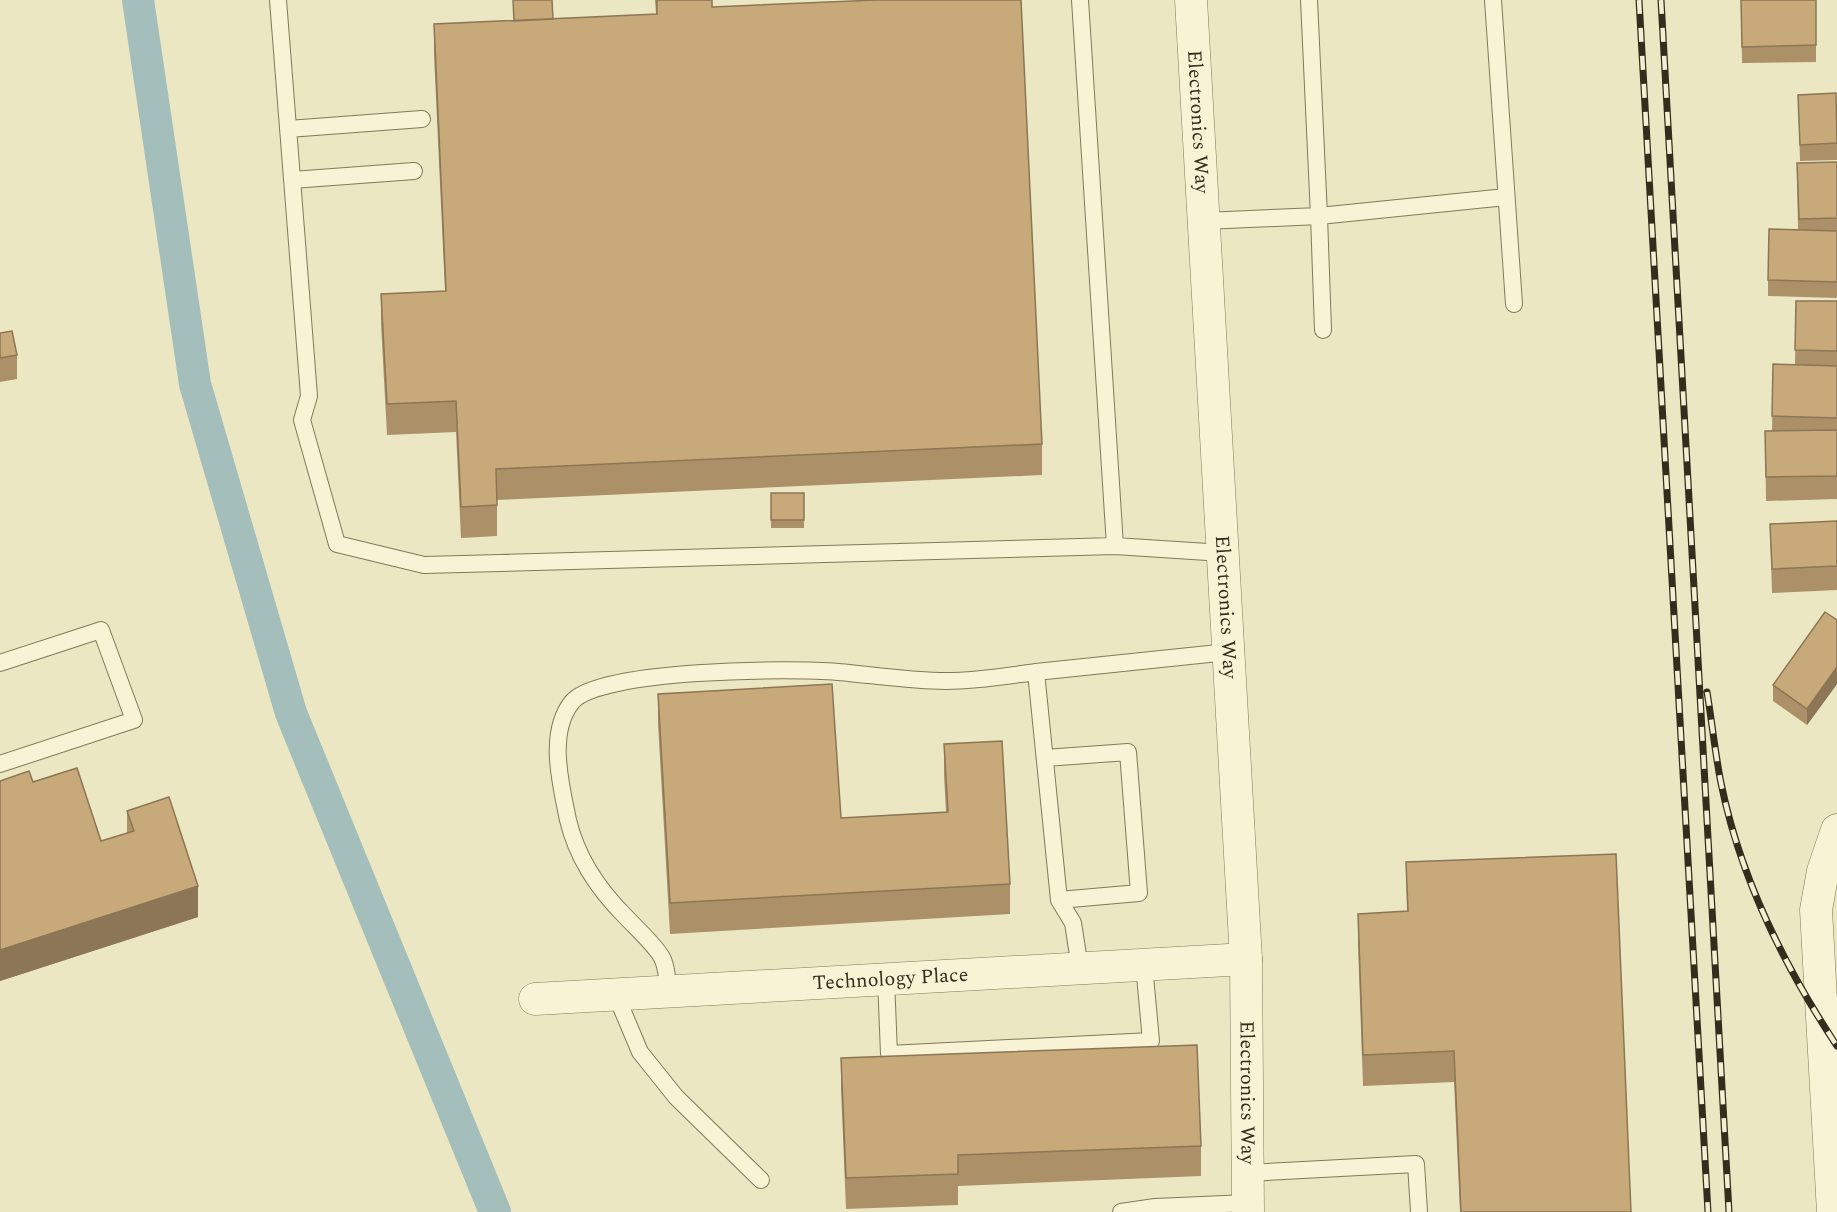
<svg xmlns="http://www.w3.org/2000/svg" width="1837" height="1212" viewBox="0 0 1837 1212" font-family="Spectral,serif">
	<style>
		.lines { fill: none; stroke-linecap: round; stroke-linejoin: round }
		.canal { stroke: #a4bebb; stroke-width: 32 }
		.lane-casing { stroke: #84785a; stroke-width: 18 }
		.street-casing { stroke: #84785a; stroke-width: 33 }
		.lane { stroke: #f7f3d4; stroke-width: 16 }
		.street { stroke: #f7f3d4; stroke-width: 32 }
		.rail-casing { stroke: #342d1d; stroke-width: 7 }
		.rail { stroke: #f3f0d1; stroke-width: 4.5; stroke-dasharray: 14; stroke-linecap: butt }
		.wall { fill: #ac9168 }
		.shaded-wall { fill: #8c7655 }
		.building { fill: #c8a979; stroke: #8c7655; stroke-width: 1.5 }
		.labels { text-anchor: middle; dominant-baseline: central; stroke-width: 4.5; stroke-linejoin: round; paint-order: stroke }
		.street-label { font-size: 20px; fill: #342d1d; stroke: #f3f0d1 }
	</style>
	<rect width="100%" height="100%" fill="#ebe7c2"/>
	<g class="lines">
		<path class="canal" d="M138 0 195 384 291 713 495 1212"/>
		<defs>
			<path id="lane" d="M278 0 309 396 302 420 337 544 424 565 1115 546 1223 553
				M1080 0 1115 546
				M1309 0 1319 216 1506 197
				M1493 0 1514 304
				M288 129 422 119
				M292 180 414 171
				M1204 221 1319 216 1323 330
				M0 663 101 630 134 720 0 764
				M1045 758 1128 752 1139 893 1059 900
				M1080 968 1073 923 1059 900 1036 672 1228 652
				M886 979 889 1054 1151 1041 1144 965
				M669 992C667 981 667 965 661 956 652 942 637 929 625 916 598 889 577 858 568 820 561 785 547 733 572 702 598 669 793 668 838 672 874 675 910 681 946 681 977 681 1006 676 1036 672
				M616 995 640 1052 676 1097 761 1180
				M1248 1173 1416 1164 1419 1212
				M1121 1212 1155 1207 1248 1203"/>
			<g id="street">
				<path id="s1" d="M1191 0 1246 959 1248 1212"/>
				<path id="s2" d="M535 999 1246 959"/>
				<path d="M1833 1212 1816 910 1823 871 1837 830"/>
			</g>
		</defs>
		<use href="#lane" class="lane-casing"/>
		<use href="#street" class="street-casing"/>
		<use href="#lane" class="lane"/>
		<use href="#street" class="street"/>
		<defs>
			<path id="rail" d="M1639 0 1708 1212
				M1661 0 1729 1212
				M1707 692C1712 722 1715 753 1721 783 1740 877 1784 966 1837 1046"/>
		</defs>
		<use href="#rail" class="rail-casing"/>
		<use href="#rail" class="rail"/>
	</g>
	<path class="wall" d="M655 0H712V7L1042 444V475L497 500V536L461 538 456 432 387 435 381 324V294L445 291 434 55V24L656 14Z
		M1741 0H1816V62L1742 63Z
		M1798 95 1837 120V160L1800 161Z
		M1837 162V298L1768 296V280L1798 230 1797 163Z
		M1796 301H1837V499L1766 501 1765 431H1772L1773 364 1795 365Z
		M0 333 17 355V379L0 382Z
		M771 493H804V528H771Z
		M1837 521V590L1772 593 1770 524Z
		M1837 620V684L1807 725 1773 701V685Z
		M658 694 841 818 946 812 944 775V744L1010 884V914L670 934 658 724Z
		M33 782 101 841 127 833V811L198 917 0 981Z
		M1406 862 1631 1212H1460L1454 1082 1363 1086 1358 944V914L1407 911Z
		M841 1058 1201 1146V1176L958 1186V1205L846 1209 841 1089Z"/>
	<path class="shaded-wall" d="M1837 667V684L1807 725V709Z
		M198 886V917L0 981V950Z"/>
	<path class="building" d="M513 0H552L553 19 514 21Z
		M657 0H712V7L876 0H1021L1042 444 496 469 497 505 461 507 456 401 387 404 381 294 446 291 434 24 657 14Z
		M1741 0H1816V45L1742 47Z
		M1836 93 1837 143 1800 145 1798 95Z
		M1837 162V218L1799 219 1797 163Z
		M1769 229 1837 231V282L1768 280Z
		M1796 301H1837V351L1795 350Z
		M12 331 17 355 0 358V333Z
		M1773 364 1837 366V418L1772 416Z
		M1837 430V476L1766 477 1765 431Z
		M771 493H804V520H771Z
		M1837 521V566L1772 569 1770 524Z
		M1825 612 1837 620V667L1807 709 1773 685Z
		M832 684 841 818 948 812 944 744 1002 741 1010 884 670 903 658 694Z
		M77 768 101 841 134 831 127 811 169 797 198 886 0 950V781L29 771 33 782Z
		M1616 854 1631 1212H1461L1454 1051 1363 1055 1358 914 1408 911 1406 862Z
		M1197 1045 1201 1146 958 1155V1174L846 1178 841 1058Z"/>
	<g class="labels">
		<g class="street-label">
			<text stroke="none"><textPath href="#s1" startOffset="122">Electronics Way</textPath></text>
			<text stroke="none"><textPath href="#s1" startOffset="608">Electronics Way</textPath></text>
			<text stroke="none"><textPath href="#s2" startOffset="356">Technology Place</textPath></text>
			<text stroke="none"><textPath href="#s1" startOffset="1094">Electronics Way</textPath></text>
		</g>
	</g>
</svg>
